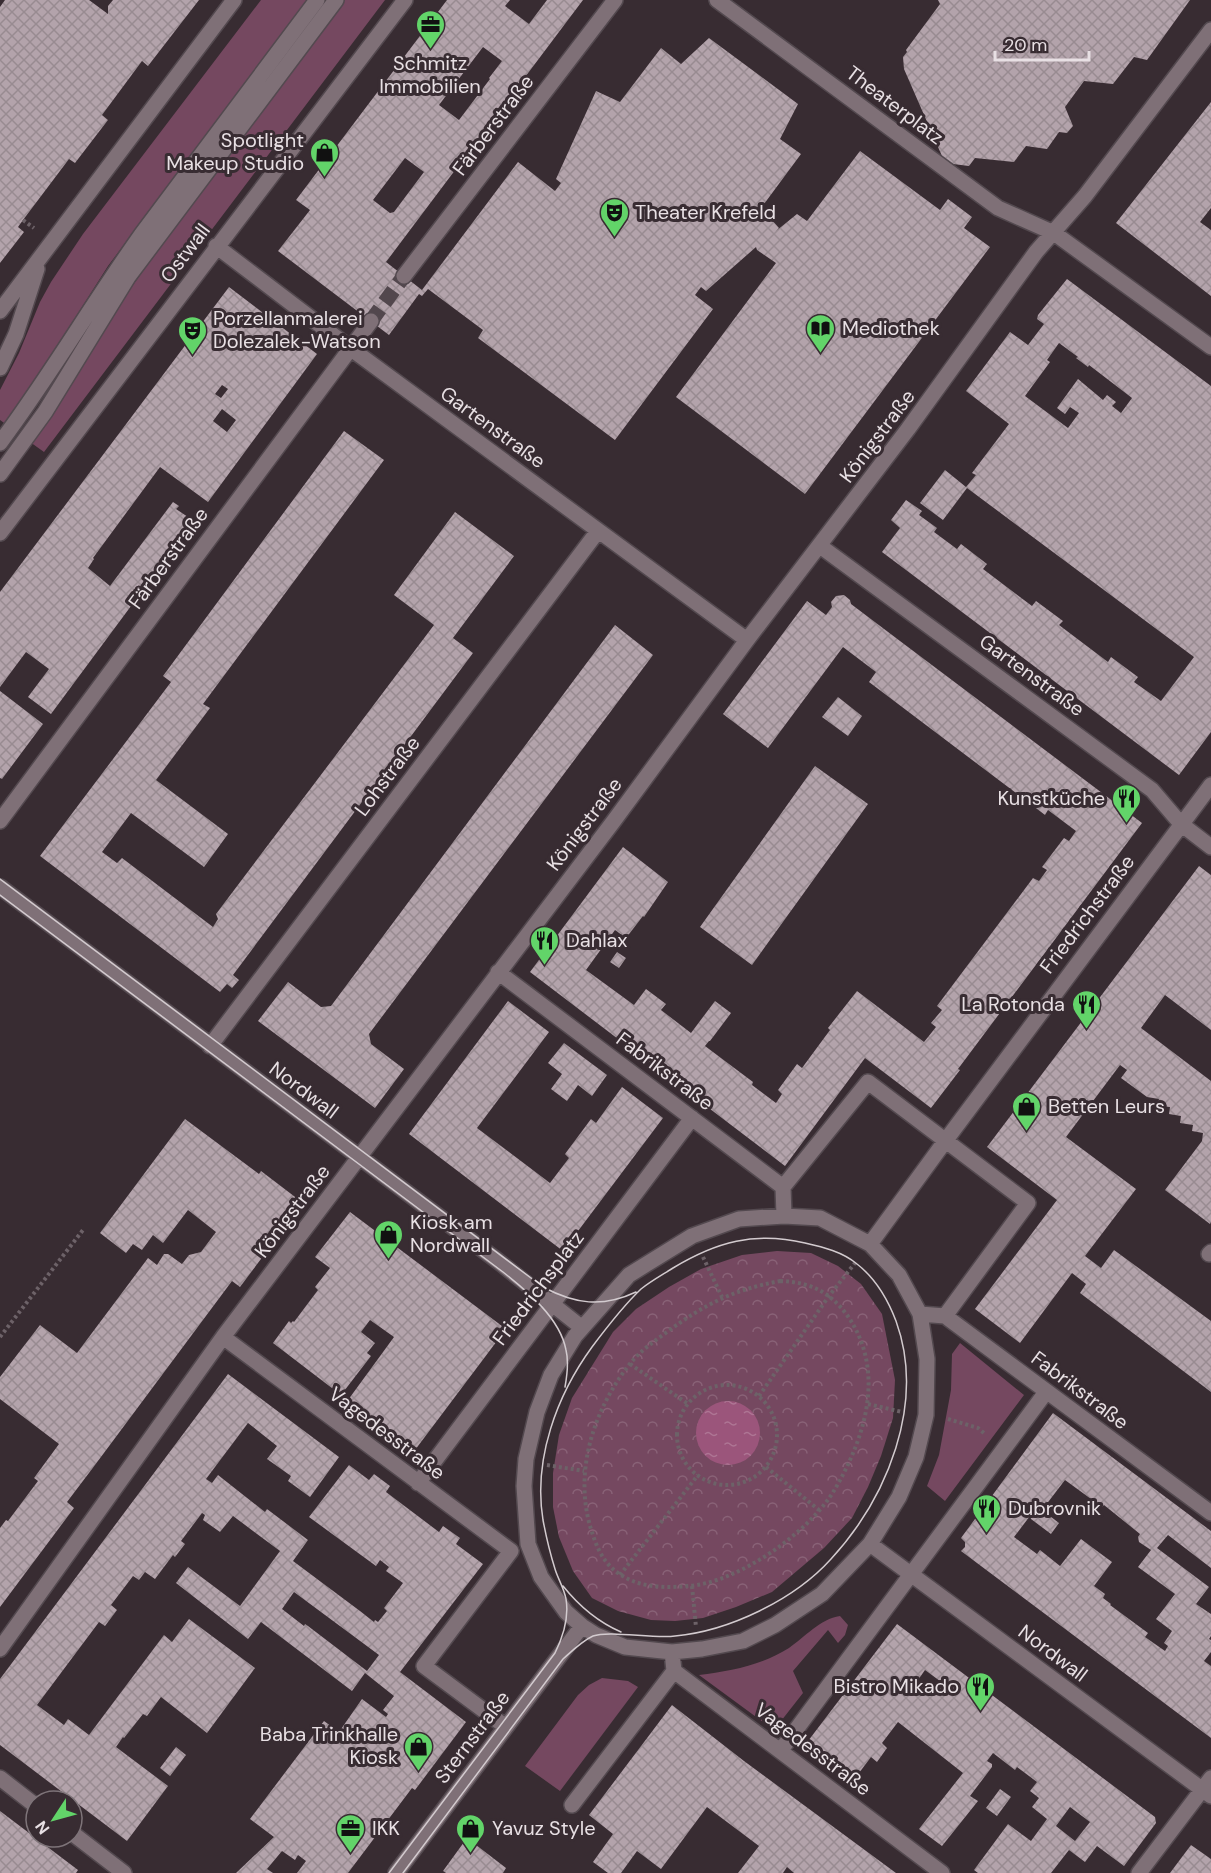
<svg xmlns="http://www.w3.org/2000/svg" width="1211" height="1873" viewBox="0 0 1211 1873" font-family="'DM Sans',sans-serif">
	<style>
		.grass { fill: #754860 }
		.park { fill: url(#park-crowns) }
		.water { fill: url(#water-ripples) }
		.building { fill: url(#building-cross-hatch); fill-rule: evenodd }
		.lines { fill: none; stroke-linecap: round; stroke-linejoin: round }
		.minor-tunnel { stroke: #52474d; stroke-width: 15; stroke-dasharray: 15 8; stroke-linecap: butt }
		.minor-casing { stroke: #53494f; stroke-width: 18 }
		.path { stroke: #6d6268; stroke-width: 4; stroke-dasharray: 3 3; stroke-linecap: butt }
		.minor { stroke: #7f7077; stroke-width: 15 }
		.tram { stroke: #d3cbcf; stroke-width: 1.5 }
		.labels { text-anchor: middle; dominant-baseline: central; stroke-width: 6; stroke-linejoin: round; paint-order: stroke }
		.poi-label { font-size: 20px; fill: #e8e0e4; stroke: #382c32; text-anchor: start }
		.street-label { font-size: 20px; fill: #e8e0e4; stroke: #382c32 }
	</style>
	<defs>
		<pattern id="park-crowns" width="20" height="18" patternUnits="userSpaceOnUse" patternTransform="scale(1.5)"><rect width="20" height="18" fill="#754860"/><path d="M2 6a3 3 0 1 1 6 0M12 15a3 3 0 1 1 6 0" fill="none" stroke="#896277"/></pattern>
		<pattern id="water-ripples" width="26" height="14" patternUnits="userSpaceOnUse" patternTransform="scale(1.5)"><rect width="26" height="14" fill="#9b557b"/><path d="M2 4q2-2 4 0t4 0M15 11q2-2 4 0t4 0" fill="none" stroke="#ae7594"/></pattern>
		<pattern id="building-cross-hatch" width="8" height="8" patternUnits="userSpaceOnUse" patternTransform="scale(1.5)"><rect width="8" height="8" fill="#b3a3ab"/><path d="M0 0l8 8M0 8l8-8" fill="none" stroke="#988b91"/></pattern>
	</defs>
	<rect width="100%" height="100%" fill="#382c32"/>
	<path class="grass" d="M261 0H307L108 266 7 425 0 420V390L19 353 40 302 51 282 83 234Z
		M344 0H385L44 452 30 442 51 414 121 302 152 258Z
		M960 1343 1024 1395 945 1501 927 1486 939 1455 951 1390 952 1354Z
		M840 1616 848 1625 845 1635 838 1643 828 1630 793 1671 803 1693 774 1730 699 1675C730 1671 762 1665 789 1648 805 1637 820 1619 840 1616Z
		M602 1678 628 1681 638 1687 560 1791 525 1766 578 1695 589 1685Z"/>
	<path class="park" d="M777 1251 811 1253 838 1266 861 1284 882 1314 895 1380 893 1418 881 1456 868 1487 852 1518 824 1548 772 1592 736 1607 703 1618 675 1621 651 1620 618 1611 592 1598 573 1571 559 1537 553 1507V1473L559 1435 572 1398 613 1332 636 1309 669 1287 701 1269 742 1255Z"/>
	<path class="water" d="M696 1433a32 32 0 1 1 64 0a32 32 0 1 1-64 0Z"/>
	<path class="building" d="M5 0H89L108 14V6L113 0H199L148 66 142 61 102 115 108 120 75 163 69 159 23 220 18 227 24 232 0 263V7Z
		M447 0H510L505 6 529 24 547 0H583L386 262 422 290 518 162 555 191 561 183 556 179 596 91 620 102 661 48 681 64 709 38 798 104 780 139 801 154 761 208 779 228 776 231 797 214 807 221 860 151 940 210 948 199 972 217 964 228 990 247 805 494 676 397 776 263 757 250 756 247 706 291 701 287 695 295 713 309 615 440 478 338 483 330 428 289 422 296 419 294 389 335 278 251 310 210 296 200ZM483 47 502 61 489 78 490 79 459 120 439 105ZM405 158 424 172 394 212 390 213 373 200Z
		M938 0H1190L1147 60 1134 57 1113 84 1084 81 1065 107 1073 126 1067 133 1059 132 1047 149 1026 146 1014 162 975 158 969 166 945 163 904 69 903 57 907 52 906 50 940 4Z
		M1211 102V208L1200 222 1211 230V296L1116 223Z
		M1067 279 1211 386V732L1179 775 882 552 900 528 891 520 906 500 922 511 919 515 937 528 934 532 957 549 961 544 987 564 983 569 1032 606 1036 601 1063 621 1059 625 1108 662 1111 657 1138 677 1134 682 1161 701 1194 657 967 488 943 520 920 503 945 470 966 487 976 475 972 473 1009 424 966 391 1010 332 1028 345 1044 324 1037 319 1038 315ZM1059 343 1078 357 1076 358 1088 367 1089 365 1132 398 1121 413 1112 406 1116 402 1107 395 1103 400 1078 379 1057 408 1065 414 1070 407 1079 413 1068 428 1025 396 1050 362 1047 360Z
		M229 287 317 354 208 502 160 467 93 558 94 559 88 568 110 586 173 502 179 506 176 509 194 521 51 714 28 697 49 669 26 652 0 687V592ZM222 385 228 389 221 398 215 394ZM222 409 236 420 227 432 213 421Z
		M344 431 384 460 203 704 210 708 156 780 228 834 204 867 131 813 102 852 117 863 122 858 213 927 218 919 216 914 434 625 394 595 455 512 514 556 453 638 473 653 233 975 239 980 232 988 227 984 220 992 40 856 171 682 163 676Z
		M844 595 850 600 851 604 900 641 1142 823 958 1069 960 1070 931 1108 865 1058 785 1166 530 972 623 847 668 882 644 917 643 916 626 938 615 930 586 970 634 1005 646 989 666 1004 661 1010 691 1033 715 1001 731 1013 710 1041H709L705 1046 753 1082 752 1085 776 1103 782 1094 778 1090 797 1064 802 1068 830 1030 828 1028 857 991 924 1042 936 1027 931 1023 942 1010 937 1006 1033 878 1039 881 1047 870 1042 867 1064 838 1069 841 1076 831 1048 810 1045 815 869 682 876 672 843 647 768 748 723 714 807 601 826 615 832 607 831 602 836 596Z
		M615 625 653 655 369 1034 371 1044 404 1069 375 1108 258 1021 288 982 321 1007 331 1006Z
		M0 691 43 724 2 779 0 778Z
		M838 697 862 716 848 736 822 717Z
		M815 766 868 804 752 965 700 927Z
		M1199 866 1211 875V1030L1165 995 1141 1028 1211 1081V1222L1210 1224 1165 1190 1202 1141 1203 1133 1192 1131 1193 1125 1180 1123 1181 1116 1169 1114 1170 1107 1157 1106 1159 1099 1147 1097 1121 1078 1127 1070 1120 1065 1066 1137 1136 1189 1085 1256 1101 1268 1114 1250 1211 1321V1392L1080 1293 1086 1284 1072 1273 1020 1343 975 1309 1057 1200 987 1147Z
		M617 952 626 958 619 968 610 962Z
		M508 1001 549 1032 477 1128 550 1183 569 1158 565 1154 591 1119 596 1123 622 1087 663 1118 563 1251 409 1134Z
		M564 1043 607 1075 592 1096 578 1085 567 1101 551 1089 562 1074 548 1063Z
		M185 1119 259 1174 261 1171 303 1203 240 1287 232 1281 92 1469 67 1502 74 1508 0 1607V1528L6 1520 8 1521 38 1481 34 1478 59 1444 0 1399V1377L40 1325 77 1353 148 1258 157 1265 164 1254H168L182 1264 189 1255 201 1252 216 1232 188 1210 163 1243 153 1235 142 1250 133 1244 126 1253 100 1233Z
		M350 1212 506 1329 415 1450 348 1400 394 1337 370 1320 361 1332 375 1343 367 1353 371 1356 341 1395 273 1343 289 1321 291 1323 293 1321 294 1322 318 1290 315 1287 330 1268 315 1257Z
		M228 1374 339 1457 310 1497 288 1481 291 1476 267 1459 277 1446 248 1423 206 1479 212 1483 218 1475 265 1512 267 1509 308 1540 293 1561 360 1611 374 1622 375 1620 378 1622 387 1611 384 1608 403 1583 386 1571 389 1567 380 1560 376 1566 309 1517 349 1465 369 1480 374 1474 390 1486 386 1492 439 1532 443 1526 460 1538 456 1544 483 1564 400 1672 466 1722 415 1790 412 1788 348 1873H297L306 1861 298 1855 295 1860 282 1851 267 1869 273 1873H236L274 1837 250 1819 324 1721 339 1732 362 1699 386 1717 388 1714 383 1710 394 1696 365 1673 352 1691 261 1622 248 1639 176 1583 188 1567 240 1606 280 1551 233 1516 220 1532 203 1520 205 1515 202 1513 181 1541 185 1544 175 1557 173 1555 155 1579 145 1572 139 1580 133 1576 111 1605 117 1610 105 1626 99 1622 37 1705 64 1725 68 1719 89 1735 164 1635 172 1642 189 1619 255 1668 207 1733 161 1697 147 1716 143 1714 124 1738 123 1737 116 1747 168 1786 127 1841 0 1745V1679ZM294 1592 379 1655 367 1671 308 1626 305 1624 304 1626 282 1609Z
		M1053 1413 1211 1531V1568L1168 1535 1157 1548 1209 1587 1196 1604 1211 1614V1636L1209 1639 1211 1640V1652L1204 1661 1211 1666V1738L961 1551 965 1547V1542L961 1538ZM1065 1480 1102 1507 1104 1505 1140 1534 1138 1537 1139 1542 1151 1550 1138 1567 1175 1594 1156 1619 1172 1631 1164 1643 1168 1646 1165 1651 1145 1637 1148 1633 1110 1605 1111 1604 1103 1598 1105 1594 1094 1586 1112 1562 1093 1548 1081 1539 1060 1566 1040 1550 1037 1554 1014 1537 1030 1516 1031 1519 1051 1534 1059 1523 1042 1510Z
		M897 1624 1155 1817 1156 1823 1124 1866 1097 1846 1085 1862 1069 1850 1051 1873H978L974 1870 1008 1824 1031 1841 1047 1819 1032 1807 1039 1798 1030 1791 1037 1782 1017 1767 1015 1770 993 1753 987 1761 992 1764V1767L970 1796 978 1801 942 1846 919 1829 963 1773 898 1722 882 1743 887 1748 877 1762 871 1757 853 1781 805 1745ZM925 1670 944 1684 936 1694 918 1680ZM1070 1807 1090 1822 1075 1841 1056 1826Z
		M672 1705 744 1761 896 1873H794L787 1867 783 1873H738L759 1846 707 1807 661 1869 637 1851 621 1873H608L593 1862 613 1834 589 1815Z
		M176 1747 186 1755 170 1776 160 1768Z
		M1000 1789 1011 1797 997 1816 986 1808Z
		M0 1811 78 1870 76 1873H0Z
		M467 1838 506 1868 503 1873H446L443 1871Z
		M1191 1845 1211 1859V1873H1170Z"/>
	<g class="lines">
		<path class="minor-tunnel" d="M371 321 404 276"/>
		<defs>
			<path id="minor" d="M717 0 998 208 1054 233 1211 347
				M216 246 350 348 747 640
				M404 276 615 0
				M0 311 234 0
				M0 368 16 334 37 269
				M0 443C50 376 92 304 141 235L317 0
				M0 474 45 412 128 277 336 0
				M0 533 405 0
				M820 546 1152 790 1181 824 1211 847
				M0 821 371 321
				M0 887 498 1261 581 1327
				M498 972 783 1187
				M210 1046 598 531
				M783 1187 868 1082 1028 1203 945 1316
				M783 1187 784 1216
				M784 1216 820 1218 870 1244 899 1275 920 1314 927 1359 926 1415 916 1457 899 1497 870 1544 822 1594 775 1625 743 1641 702 1649 672 1652 625 1647 596 1635 582 1626 566 1612 541 1577 528 1544 524 1486 526 1459 537 1412 551 1375 575 1336 629 1275 692 1236 739 1219Z
				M870 1244 946 1140 1211 785
				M1209 1254 1211 1252
				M920 1314 945 1316 1211 1513
				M223 1337 511 1551
				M418 1483 692 1118
				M870 1544 1211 1796
				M0 1649 223 1337 613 822 747 640 908 429 1036 252 1085 196 1211 30
				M672 1652 674 1671 942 1873
				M506 1727 424 1666 511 1551
				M781 1750 1046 1392
				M0 1778 36 1806
				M572 1805 674 1671
				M72 1833 124 1873
				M396 1873 582 1626
				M1139 1873 1211 1778"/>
		</defs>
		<use href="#minor" class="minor-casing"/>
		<path class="path" d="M23 220 34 228
			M703 1257 722 1297
			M780 1281C809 1282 829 1291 847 1315 886 1370 866 1436 835 1489 810 1532 738 1583 688 1586 666 1588 641 1588 621 1575 606 1566 598 1551 593 1535 572 1477 592 1412 629 1365 639 1352 653 1342 667 1332 705 1304 733 1290 780 1281Z
			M0 1337 83 1230
			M630 1364 688 1404
			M677 1435a50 50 0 1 1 100 0a50 50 0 1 1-100 0Z
			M759 1396 829 1296 855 1263
			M868 1404 902 1412
			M948 1419 978 1428 985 1434
			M547 1465 584 1471
			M766 1467 819 1510
			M620 1575 698 1475
			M692 1586 696 1627"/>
		<use href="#minor" class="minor"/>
		<path class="tram" d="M0 879 543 1287C575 1304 602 1308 636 1292
			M0 895 503 1272C527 1291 560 1318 566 1350 569 1362 567 1376 565 1387
			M563 1586C579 1606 598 1622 621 1632
			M389 1873 555 1653C563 1637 569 1617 566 1599 564 1588 558 1579 555 1569 550 1553 546 1536 543 1520 533 1459 557 1395 592 1347 607 1327 623 1306 641 1289 651 1281 662 1275 673 1268 716 1242 755 1231 805 1243 823 1247 843 1252 857 1264 875 1278 888 1300 896 1321 926 1404 887 1498 831 1559 794 1600 729 1631 675 1636 654 1639 609 1630 593 1636 582 1641 572 1651 563 1659L403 1873"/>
	</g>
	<defs>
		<symbol id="office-pin" viewBox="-11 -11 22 30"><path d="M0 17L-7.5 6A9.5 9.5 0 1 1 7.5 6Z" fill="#62d469" stroke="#382c32"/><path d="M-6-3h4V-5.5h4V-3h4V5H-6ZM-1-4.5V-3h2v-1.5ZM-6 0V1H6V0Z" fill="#111"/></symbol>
		<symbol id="shop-pin" viewBox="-11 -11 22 30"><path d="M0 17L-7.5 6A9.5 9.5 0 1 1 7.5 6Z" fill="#62d469" stroke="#382c32"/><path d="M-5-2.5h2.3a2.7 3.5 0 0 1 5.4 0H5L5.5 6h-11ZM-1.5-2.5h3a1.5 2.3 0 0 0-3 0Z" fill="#111"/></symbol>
		<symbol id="theatre-pin" viewBox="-11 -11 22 30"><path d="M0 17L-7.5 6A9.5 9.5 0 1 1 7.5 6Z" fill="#62d469" stroke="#382c32"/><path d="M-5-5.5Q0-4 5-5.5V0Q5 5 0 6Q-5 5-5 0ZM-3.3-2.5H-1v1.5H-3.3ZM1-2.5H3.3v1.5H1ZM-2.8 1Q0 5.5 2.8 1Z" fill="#111"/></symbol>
		<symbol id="library-pin" viewBox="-11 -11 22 30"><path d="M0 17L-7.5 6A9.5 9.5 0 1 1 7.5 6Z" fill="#62d469" stroke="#382c32"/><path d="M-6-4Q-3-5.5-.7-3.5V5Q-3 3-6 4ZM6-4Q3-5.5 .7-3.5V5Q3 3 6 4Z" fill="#111"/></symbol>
		<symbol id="restaurant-pin" viewBox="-11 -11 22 30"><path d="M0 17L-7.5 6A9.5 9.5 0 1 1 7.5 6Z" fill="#62d469" stroke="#382c32"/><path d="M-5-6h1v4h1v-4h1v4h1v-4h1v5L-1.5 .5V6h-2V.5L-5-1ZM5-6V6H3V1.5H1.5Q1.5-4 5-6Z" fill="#111"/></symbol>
	</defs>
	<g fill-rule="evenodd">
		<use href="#office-pin" x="414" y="8" width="33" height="45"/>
		<use href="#shop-pin" x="308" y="136" width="33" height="45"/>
		<use href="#theatre-pin" x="598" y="196" width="33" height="45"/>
		<use href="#library-pin" x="804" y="312" width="33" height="45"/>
		<use href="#theatre-pin" x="176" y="314" width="33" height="45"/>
		<use href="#restaurant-pin" x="1110" y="782" width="33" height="45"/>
		<use href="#restaurant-pin" x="528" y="924" width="33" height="45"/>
		<use href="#restaurant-pin" x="1070" y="988" width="33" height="45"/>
		<use href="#shop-pin" x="1010" y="1090" width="33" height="45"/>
		<use href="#shop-pin" x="372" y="1218" width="33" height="45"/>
		<use href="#restaurant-pin" x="970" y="1492" width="33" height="45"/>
		<use href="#restaurant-pin" x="964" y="1670" width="33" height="45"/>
		<use href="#shop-pin" x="402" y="1730" width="33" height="45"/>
		<use href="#office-pin" x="334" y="1812" width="33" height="45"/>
		<use href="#shop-pin" x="454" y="1812" width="33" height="45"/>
	</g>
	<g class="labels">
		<g class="poi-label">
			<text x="430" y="63" text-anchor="middle">Schmitz<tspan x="430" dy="23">Immobilien</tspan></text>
			<text x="304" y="140" text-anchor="end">Spotlight<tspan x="304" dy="23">Makeup Studio</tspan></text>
			<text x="635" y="212">Theater Krefeld</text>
			<text x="213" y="318">Porzellanmalerei<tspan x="213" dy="23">Dolezalek-Watson</tspan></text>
			<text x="842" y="328">Mediothek</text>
			<text x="1105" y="798" text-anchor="end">Kunstküche</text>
			<text x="566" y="940">Dahlax</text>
			<text x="1065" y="1004" text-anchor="end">La Rotonda</text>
			<text x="1048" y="1106">Betten Leurs</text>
			<text x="410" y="1222">Kiosk am<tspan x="410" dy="23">Nordwall</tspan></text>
			<text x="1008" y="1508">Dubrovnik</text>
			<text x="959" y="1686" text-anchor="end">Bistro Mikado</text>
			<text x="398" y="1734" text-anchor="end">Baba Trinkhalle<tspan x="398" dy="23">Kiosk</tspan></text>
			<text x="372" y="1828">IKK</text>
			<text x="492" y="1828">Yavuz Style</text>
		</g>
		<g class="street-label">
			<text transform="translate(895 105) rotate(37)">Theaterplatz</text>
			<text transform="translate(493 125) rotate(-53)">Färberstraße</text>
			<text transform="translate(185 253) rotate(-53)">Ostwall</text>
			<text transform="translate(493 427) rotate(36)">Gartenstraße</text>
			<text transform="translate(877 436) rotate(-53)">Königstraße</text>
			<text transform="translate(168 558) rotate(-54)">Färberstraße</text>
			<text transform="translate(1032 675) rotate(36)">Gartenstraße</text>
			<text transform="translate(387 776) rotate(-53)">Lohstraße</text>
			<text transform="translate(584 824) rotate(-53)">Königstraße</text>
			<text transform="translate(1087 914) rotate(-53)">Friedrichstraße</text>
			<text transform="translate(665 1071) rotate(37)">Fabrikstraße</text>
			<text transform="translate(304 1090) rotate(37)">Nordwall</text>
			<text transform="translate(292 1211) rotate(-53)">Königstraße</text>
			<text transform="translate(538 1288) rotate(-53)">Friedrichsplatz</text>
			<text transform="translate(1080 1390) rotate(37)">Fabrikstraße</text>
			<text transform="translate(387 1433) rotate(37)">Vagedesstraße</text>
			<text transform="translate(1053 1653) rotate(37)">Nordwall</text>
			<text transform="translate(472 1737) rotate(-53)">Sternstraße</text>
			<text transform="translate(813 1749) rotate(37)">Vagedesstraße</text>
		</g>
	</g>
	<g transform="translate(54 1819) rotate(234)"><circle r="28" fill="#382c32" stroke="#7e7479" stroke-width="1.5"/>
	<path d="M0-4.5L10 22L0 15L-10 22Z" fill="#62d469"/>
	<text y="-9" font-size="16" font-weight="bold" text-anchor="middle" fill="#e8e0e4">N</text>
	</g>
	<path d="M995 51v9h94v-9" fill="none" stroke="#e8e0e4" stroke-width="3"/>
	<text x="1004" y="51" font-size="18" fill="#e8e0e4" stroke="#382c32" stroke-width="4.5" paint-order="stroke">20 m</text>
</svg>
